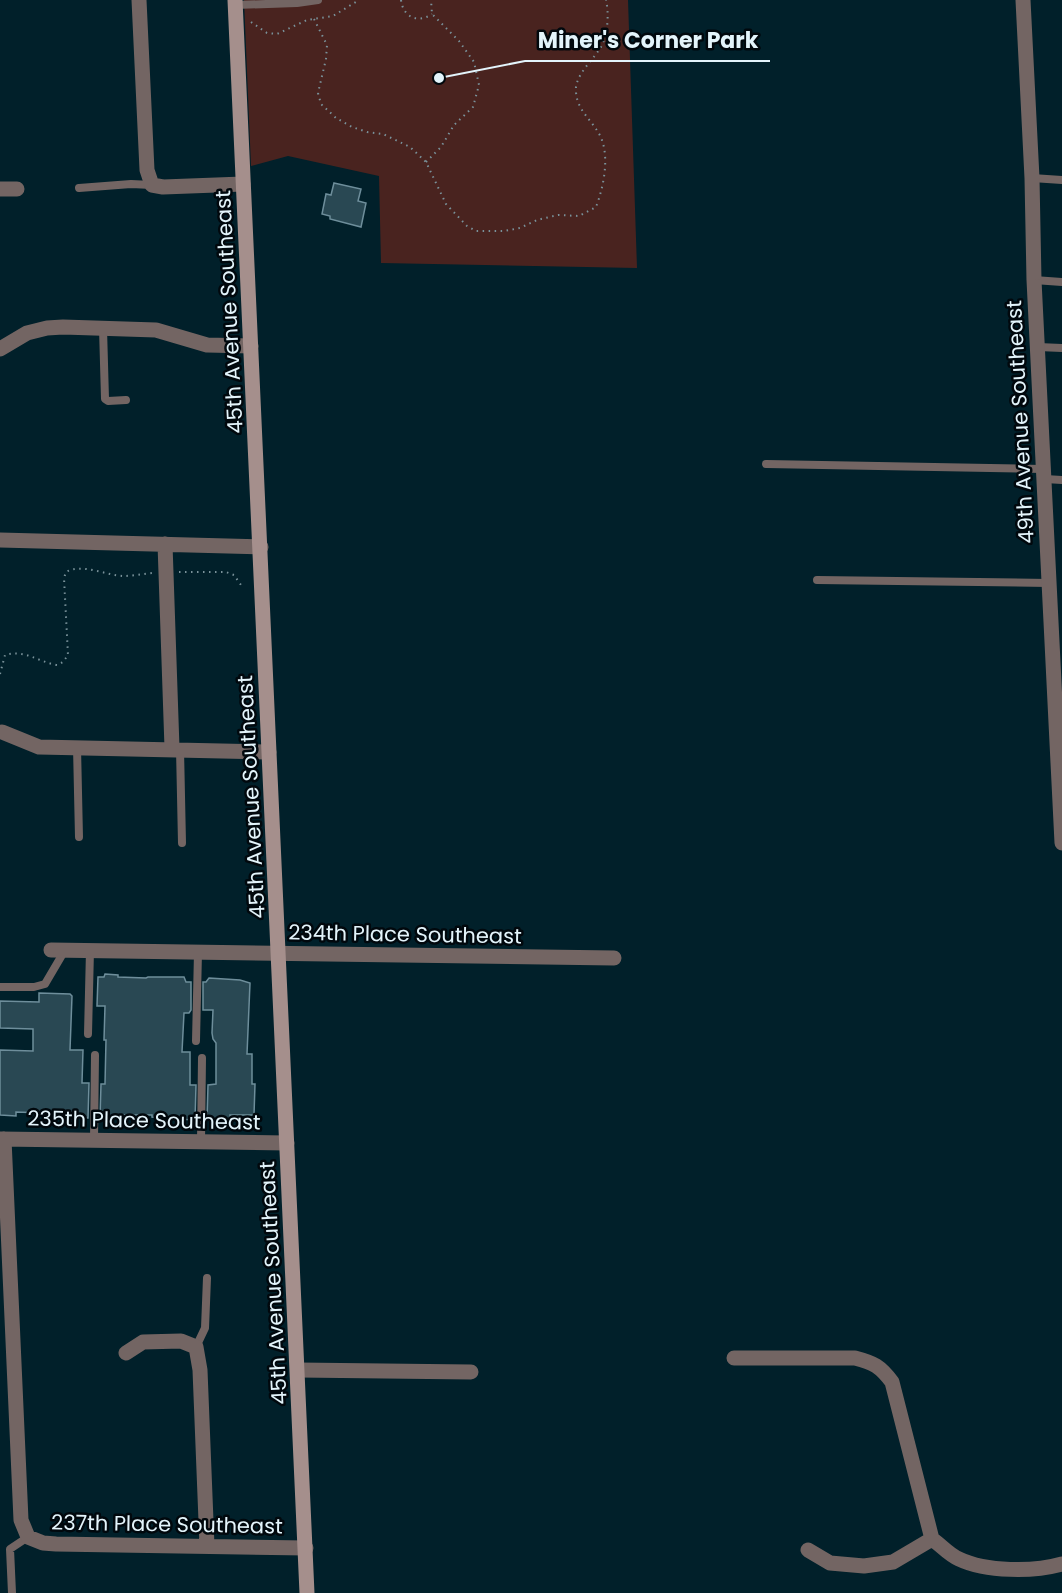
<svg xmlns="http://www.w3.org/2000/svg" width="1062" height="1593" viewBox="0 0 1062 1593" font-family="Poppins,sans-serif">
	<style>
		.green { fill: #49231f }
		.building { fill: #294853; stroke: #6e8e9b; stroke-width: 1.5 }
		.lines { fill: none; stroke-linecap: round; stroke-linejoin: round }
		.path { stroke: #7a929a; stroke-width: 2; stroke-dasharray: 1.5 4.5; stroke-linecap: butt }
		.lane { stroke: #736563; stroke-width: 8 }
		.street { stroke: #736563; stroke-width: 15 }
		.secondary { stroke: #a58f8c; stroke-width: 15 }
		.labels { text-anchor: middle; dominant-baseline: central; stroke-width: 5; stroke-linejoin: round; paint-order: stroke }
		.street-label { font-size: 21px; fill: #e3f4fb; stroke: #01080d }
		.leader { fill: none; stroke: #e3f4fb; stroke-width: 2 }
		.callout-dot { fill: #e3f4fb; stroke: #01080d; stroke-width: 2 }
		.callout-label { font-size: 22px; text-anchor: middle; font-weight: bold; fill: #e3f4fb; stroke: #01080d; stroke-width: 5; stroke-linejoin: round; paint-order: stroke }
	</style>
	<rect width="100%" height="100%" fill="#01202a"/>
	<path class="green" d="M244 0H628L637 268 381 263 379 176 288 156 251 166Z"/>
	<path class="building" d="M334 183 361 189 358 201 366 203 361 227 330 219V216L322 214 326 194 331 195Z
		M105 974 118 975V977L146 978 148 977H184L186 982H191V1010L189 1013H184L182 1052H190V1085H196L195 1120 159 1118 152 1117V1115H122V1118H100L101 1084H105L106 1040H104L105 1006H97L98 977H104Z
		M209 978 240 980 250 983 247 1054H252V1084H255L254 1115H230V1120H207L208 1085 216 1084V1043L213 1039 212 1033 213 1010H203V982H206Z
		M39 993 70 994 72 996 70 1050H83L82 1083H89L88 1118 43 1116V1113L16 1112V1116L0 1115V1050L33 1051V1029L0 1028V1001L39 1002Z"/>
	<g class="lines">
		<path class="path" d="M401 0C403 17 418 24 432 14
			M314 19 327 45 326 59 318 93 321 104 336 118 352 127 367 132 383 134 410 147 426 162 446 204 467 226 476 231H504L520 228 537 220 558 215 579 216 596 207C604 186 611 152 598 132 590 119 577 109 576 92 574 75 594 60 602 45 608 32 609 14 606 0
			M251 22 267 33 277 34 307 20 333 16 359 0
			M426 162 441 147 454 125 473 107 479 85 474 62 459 41 432 14 431 0
			M179 572H226L234 575 241 585H245
			M0 674 5 655C25 649 38 662 57 665L63 662 68 655 64 578 66 572C82 563 105 575 123 576 132 576 142 574 152 573"/>
		<path class="lane" d="M235 5 297 3 318 0
			M1032 178 1062 180
			M79 188 131 184 152 185
			M1034 280 1062 282
			M103 328 105 399 108 401 126 400
			M1038 347 1062 348
			M766 464 1044 469
			M1045 479 1062 480
			M817 580 1049 583
			M77 747 79 837
			M180 749 182 843
			M0 987H34L45 984 65 950
			M88 1034 90 950
			M196 1041 198 952
			M94 1140 95 1055
			M201 1142 202 1058
			M196 1347 205 1328 207 1278
			M12 1593 10 1549 28 1537"/>
		<path class="street" d="M139 0 147 170 152 185 163 187 243 184
			M1023 0 1032 178 1034 280 1062 843
			M0 189H17
			M0 349 27 333 47 328 63 327 156 330 207 345 251 346
			M0 540 261 547
			M165 544 172 748
			M2 732 39 747 269 752
			M51 950 614 958
			M0 1139 287 1143
			M4 1139 21 1520 28 1537 43 1543 56 1544 306 1548
			M126 1353 143 1342 181 1341 196 1347 200 1370 207 1546
			M734 1358H855C874 1363 880 1366 892 1382L932 1539
			M298 1370 471 1372
			M932 1539C941 1545 949 1555 959 1559 986 1572 1034 1572 1062 1564
			M808 1550 830 1563 864 1566 893 1562 932 1539"/>
		<path class="secondary" d="M235 0 307 1593"/>
	</g>
	<g class="labels">
		<g class="street-label">
			<text transform="translate(229 312) rotate(-93)">45th Avenue Southeast</text>
			<text transform="translate(1020 422) rotate(-93)">49th Avenue Southeast</text>
			<text transform="translate(251 797) rotate(-93)">45th Avenue Southeast</text>
			<text transform="translate(405 934) rotate(1)">234th Place Southeast</text>
			<text transform="translate(144 1120) rotate(1)">235th Place Southeast</text>
			<text transform="translate(273 1283) rotate(-93)">45th Avenue Southeast</text>
			<text transform="translate(167 1524) rotate(1)">237th Place Southeast</text>
		</g>
	</g>
	<path class="leader" d="M439 78L525 61H770"/>
	<circle class="callout-dot" cx="439" cy="78" r="6"/>
	<g class="callout-label">
		<text x="648" y="48">Miner's Corner Park</text>
	</g>
</svg>
